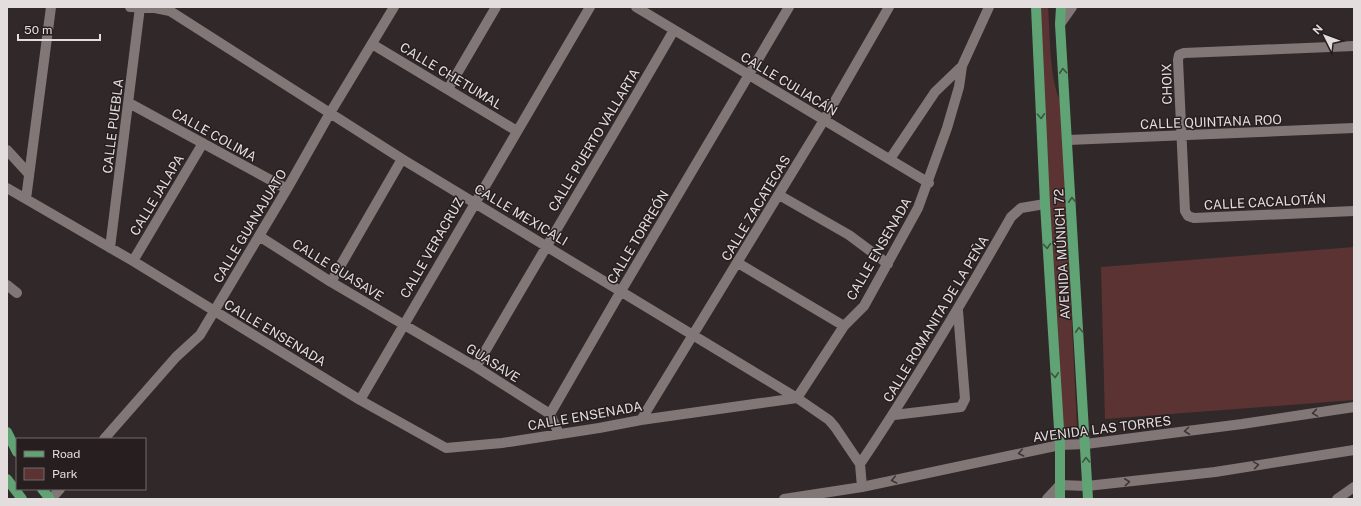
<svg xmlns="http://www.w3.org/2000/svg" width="1361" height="506" viewBox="0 0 1361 506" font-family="'Public Sans',sans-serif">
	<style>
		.green { fill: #5c3333 }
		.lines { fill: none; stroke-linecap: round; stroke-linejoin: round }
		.minor { stroke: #817776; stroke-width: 10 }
		.major { stroke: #60a475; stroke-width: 10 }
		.oneway { stroke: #3e5441 }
		.oneway2 { stroke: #3e3535 }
		.labels { text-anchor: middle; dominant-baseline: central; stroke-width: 3; stroke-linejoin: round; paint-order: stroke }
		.street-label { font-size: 13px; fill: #e3dddd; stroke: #271f1f }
	</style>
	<rect width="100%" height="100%" fill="#312929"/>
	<path class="green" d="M1036 7H1048C1050 33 1049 81 1061 102L1077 427 1071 434H1068L1062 426Z
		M1354 247V400L1105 419 1101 267Z"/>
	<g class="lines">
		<path class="minor" d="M130 7 155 8 170 11 402 159 797 398 829 420 835 427 860 464 862 487
			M636 7 929 183
			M1060 24 1072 7
			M372 44 517 131
			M1354 46 1184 53 1179 55 1178 60 1185 211 1188 216 1194 218 1354 211
			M448 89 496 7
			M129 103 287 189
			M1068 140 1354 128
			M7 150 29 174
			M890 159 935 92 962 66
			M7 188 133 261 360 400 446 448 502 443 599 428 641 420 797 398 844 326 864 306 918 208 947 128 959 87 962 66 989 7
			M779 195 849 235 888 264
			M26 199 51 7
			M259 236 331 282 476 367 550 414 559 434
			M110 248 140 7
			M133 261 203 143
			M738 263 844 326
			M331 282 402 159
			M7 285 17 293
			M476 367C541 254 609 143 674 30
			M360 400 590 7
			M550 414 621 291 789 7
			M894 415 961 407 965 399 958 311
			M641 420 824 120 889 7
			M104 439 176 357 200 335 287 189 330 113 394 7
			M860 464C914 384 963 301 1011 217L1021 208 1045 204
			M51 499 60 489
			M784 499 862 487 1060 445 1086 444 1242 424 1354 407
			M1047 499 1060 485 1087 486 1215 472 1354 450
			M1337 499 1354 487"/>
		<path class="major" d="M1036 7 1045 204 1060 445V499
			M1061 7 1060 24 1088 499
			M7 432 17 452
			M7 479 22 499
			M42 489 50 499"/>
	</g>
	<defs><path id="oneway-chevron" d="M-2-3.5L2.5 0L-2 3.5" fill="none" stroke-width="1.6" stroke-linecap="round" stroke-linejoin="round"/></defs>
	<g class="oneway">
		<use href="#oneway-chevron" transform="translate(1063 71) rotate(-94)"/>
		<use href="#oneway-chevron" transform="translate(1041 116) rotate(87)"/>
		<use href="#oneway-chevron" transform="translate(1072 200) rotate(-93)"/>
		<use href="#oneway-chevron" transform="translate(1047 246) rotate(86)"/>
		<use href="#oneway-chevron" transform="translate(1079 330) rotate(-93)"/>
		<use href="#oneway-chevron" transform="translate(1055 375) rotate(86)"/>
		<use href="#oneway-chevron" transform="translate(1086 460) rotate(-92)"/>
	</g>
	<g class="oneway2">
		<use href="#oneway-chevron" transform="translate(1315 413) rotate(171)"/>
		<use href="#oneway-chevron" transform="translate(1187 431) rotate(173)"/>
		<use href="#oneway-chevron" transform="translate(1021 453) rotate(168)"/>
		<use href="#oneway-chevron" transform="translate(1256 465) rotate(-9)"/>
		<use href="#oneway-chevron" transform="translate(894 480) rotate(168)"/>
		<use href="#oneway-chevron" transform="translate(1127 482) rotate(-6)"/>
	</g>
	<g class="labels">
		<g class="street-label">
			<text transform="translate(451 76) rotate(31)">CALLE CHETUMAL</text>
			<text transform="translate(789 84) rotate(31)">CALLE CULIACÁN</text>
			<text transform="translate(1167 84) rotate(-91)">CHOIX</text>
			<text transform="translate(1211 122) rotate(-2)">CALLE QUINTANA ROO</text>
			<text transform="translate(113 126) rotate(-83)">CALLE PUEBLA</text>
			<text transform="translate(214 135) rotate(29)">CALLE COLIMA</text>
			<text transform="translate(594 140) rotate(-59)">CALLE PUERTO VALLARTA</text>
			<text transform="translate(157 195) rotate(-59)">CALLE JALAPA</text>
			<text transform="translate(1265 202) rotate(-3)">CALLE CACALOTÁN</text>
			<text transform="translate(756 208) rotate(-59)">CALLE ZACATECAS</text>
			<text transform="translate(521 215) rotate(31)">CALLE MEXICALI</text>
			<text transform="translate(250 226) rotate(-59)">CALLE GUANAJUATO</text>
			<text transform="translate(638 237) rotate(-59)">CALLE TORREÓN</text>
			<text transform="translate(432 248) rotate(-60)">CALLE VERACRUZ</text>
			<text transform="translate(879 249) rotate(-60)">CALLE ENSENADA</text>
			<text transform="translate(1062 254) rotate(-93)">AVENIDA MÚNICH 72</text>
			<text transform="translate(338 270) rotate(32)">CALLE GUASAVE</text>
			<text transform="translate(936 319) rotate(-59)">CALLE ROMANITA DE LA PEÑA</text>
			<text transform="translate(275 333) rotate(31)">CALLE ENSENADA</text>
			<text transform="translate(493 363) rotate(32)">GUASAVE</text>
			<text transform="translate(585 416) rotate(-10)">CALLE ENSENADA</text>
			<text transform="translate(1102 429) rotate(-7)">AVENIDA LAS TORRES</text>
		</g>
	</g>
	<rect width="1361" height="506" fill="none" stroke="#e3dddd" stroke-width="16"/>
	<rect x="16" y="438" width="130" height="52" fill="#271f1f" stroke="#726b6b"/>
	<rect x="24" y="451" width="20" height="6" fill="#60a475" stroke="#726b6b"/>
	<text x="52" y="458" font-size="12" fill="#e3dddd">Road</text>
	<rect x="24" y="468" width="20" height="12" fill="#5c3333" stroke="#726b6b"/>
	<text x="52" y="478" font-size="12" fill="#e3dddd">Park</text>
	<g transform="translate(1325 36) rotate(312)" stroke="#271f1f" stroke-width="3" paint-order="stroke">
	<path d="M0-3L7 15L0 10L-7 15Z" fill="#e3dddd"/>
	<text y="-6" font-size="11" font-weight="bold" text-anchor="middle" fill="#e3dddd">N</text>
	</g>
	<path d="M18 34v6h82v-6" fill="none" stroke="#e3dddd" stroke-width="2"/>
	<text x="24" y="34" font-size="12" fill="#e3dddd" stroke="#271f1f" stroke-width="3" paint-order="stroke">50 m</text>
</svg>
